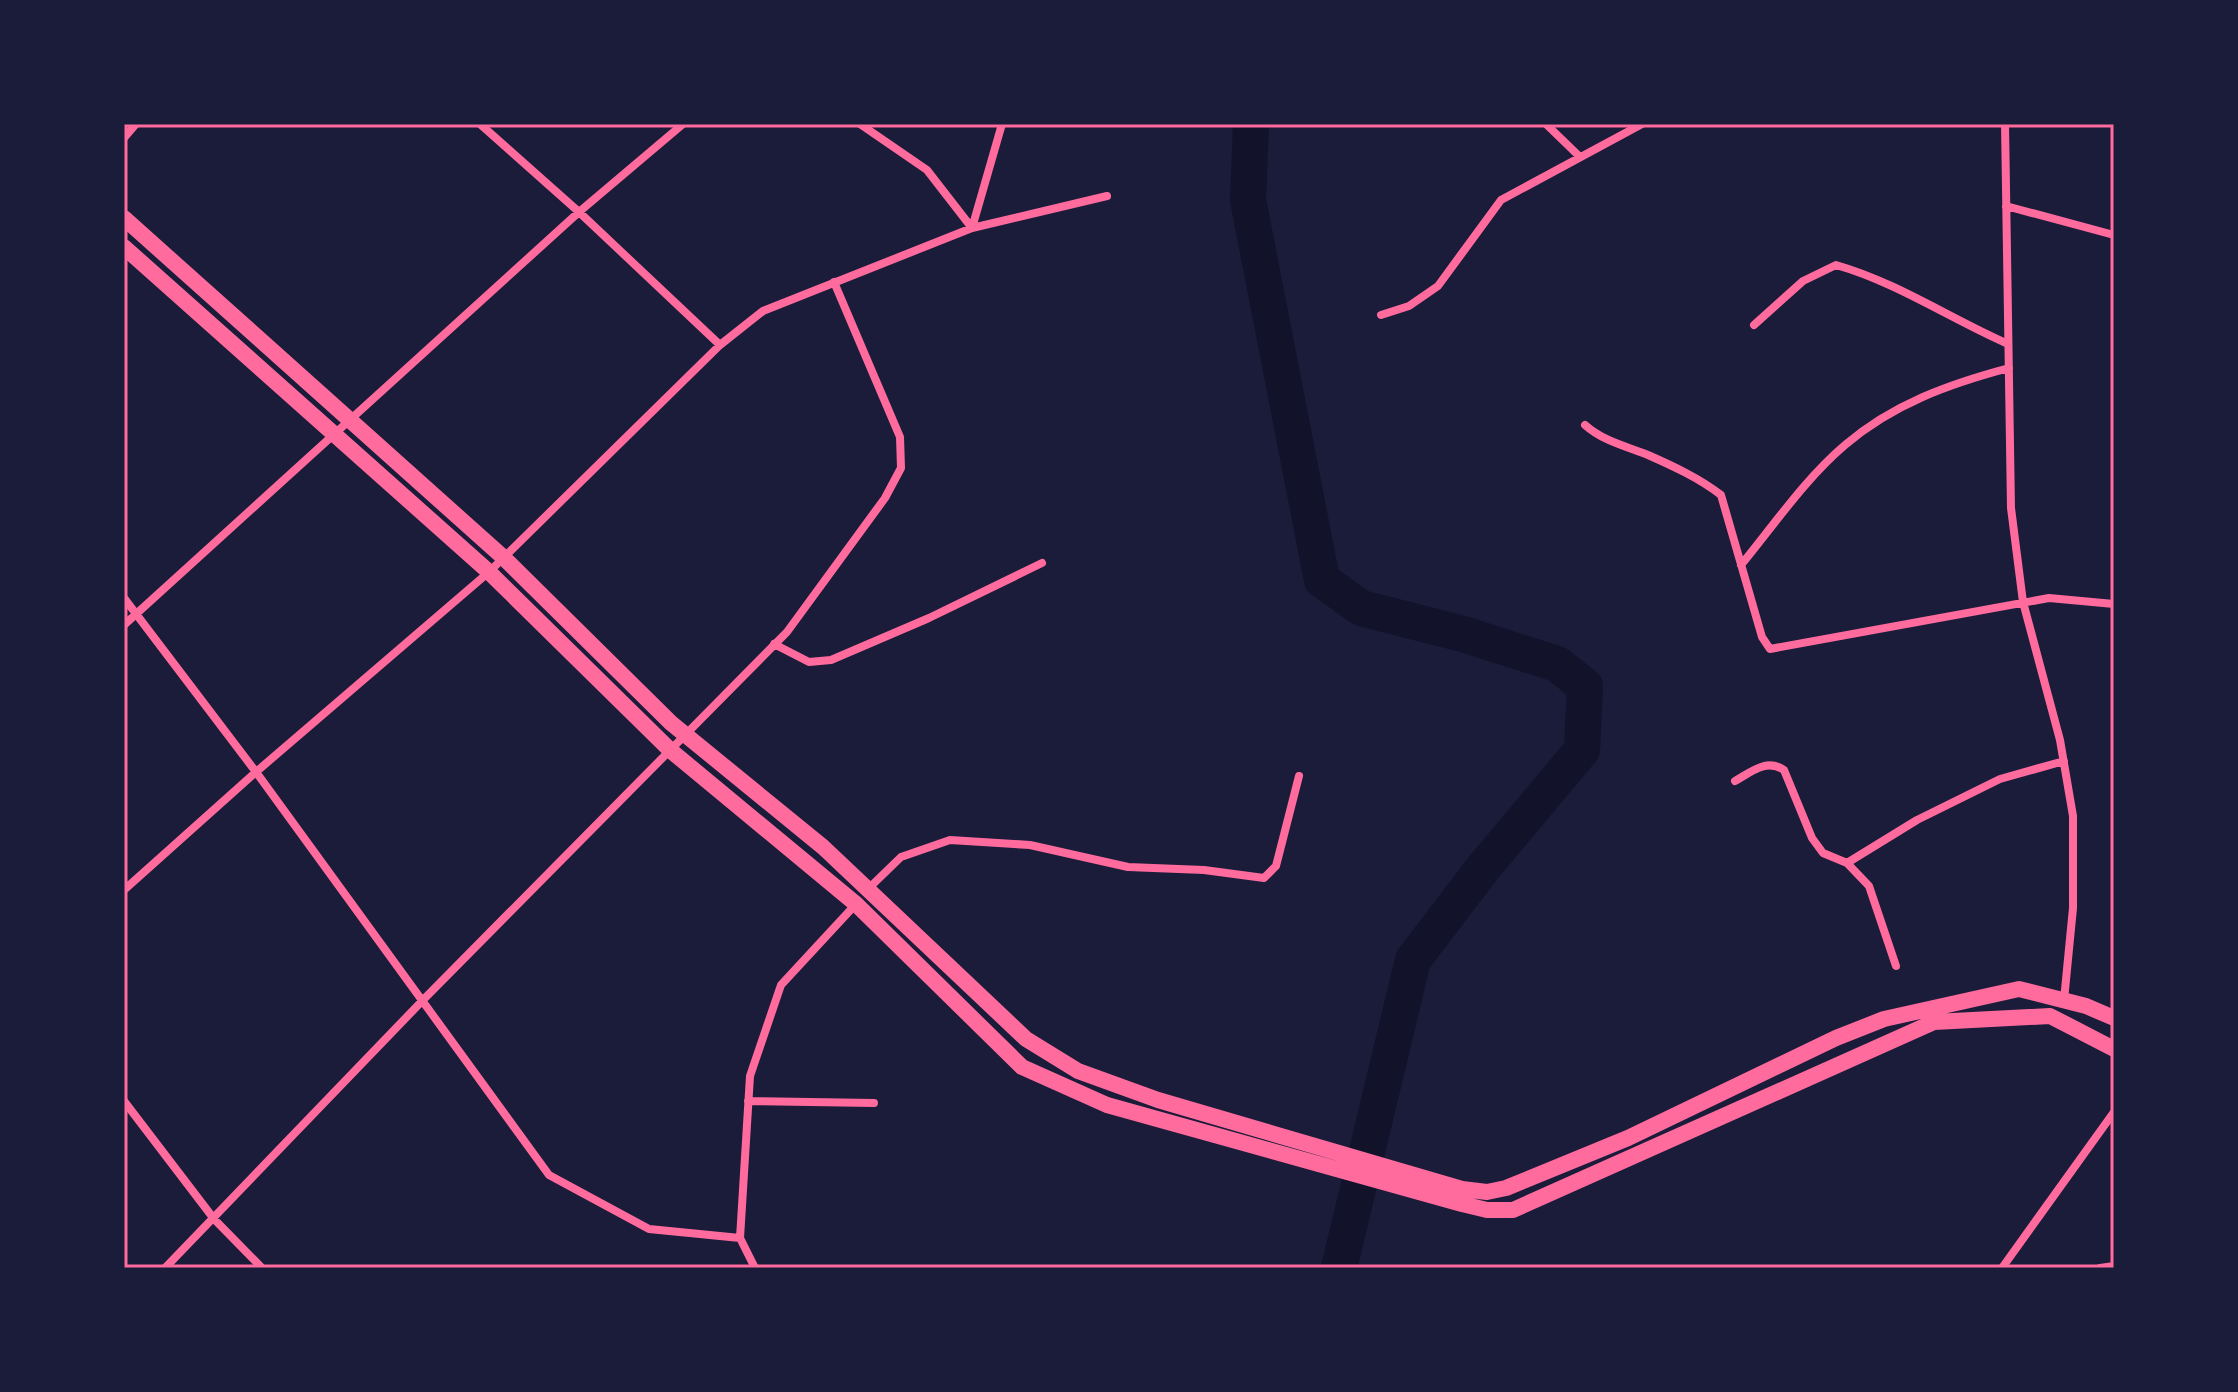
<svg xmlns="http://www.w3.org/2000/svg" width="2238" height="1392" viewBox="0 0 2238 1392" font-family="Jost,sans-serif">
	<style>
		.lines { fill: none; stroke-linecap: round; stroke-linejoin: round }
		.river { stroke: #12122b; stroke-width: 36 }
		.minor { stroke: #ff6b9d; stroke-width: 8 }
		.secondary { stroke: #ff6b9d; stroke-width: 16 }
		.neatline { fill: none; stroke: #ff6b9d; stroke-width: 3 }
	</style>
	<rect width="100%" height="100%" fill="#1b1b3a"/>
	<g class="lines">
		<path class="river" d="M1251 124 1248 200 1322 580 1361 608 1463 634 1557 664 1585 686 1582 750 1483 868 1413 960 1339 1268"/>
		<path class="minor" d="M480 124 579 212 720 345
			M860 124 927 170 972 228 1107 196
			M1546 124 1580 157
			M2005 124 2011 508 2023 602 2060 740 2073 816V908L2064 1000
			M124 138 136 124
			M2006 206 2114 235
			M1381 315 1409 306 1438 286 1501 200 1642 124
			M1754 325 1803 281 1836 265C1896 282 1951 319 2008 344
			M1585 425C1603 441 1625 446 1648 455 1673 466 1699 478 1721 495L1762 637 1770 649 2049 598 2114 604
			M1741 565C1774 525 1805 479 1845 445 1893 404 1949 384 2009 368
			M124 598 256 772 549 1175 649 1229 740 1238
			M124 625 579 212 683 124
			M774 644 809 662 831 660 929 618 1042 563
			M1735 781C1751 772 1767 758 1784 770L1812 838 1823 853 1847 863 1869 886 1896 966
			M1847 863 1917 820 2000 779 2064 761
			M868 889 901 857 950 840 1030 845 1128 867 1204 870 1264 878 1276 866 1299 776
			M124 890 256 772 489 572 720 345 763 311 972 228 1002 124
			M124 1101 214 1219 262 1268
			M748 1101 874 1103
			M165 1268 424 999 787 632 885 498 901 468 900 437 834 282
			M755 1268 740 1238 750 1076 781 985 856 904
			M2002 1268 2114 1112
			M2100 1268 2114 1266"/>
		<path class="secondary" d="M124 218 504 558 671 723 823 847 1026 1039 1078 1071 1158 1100 1462 1189 1487 1192 1506 1188 1628 1138 1836 1038 1884 1019 2019 989 2086 1006 2114 1018
			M124 247 489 572 670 750 856 904 1022 1067 1107 1105 1462 1204 1487 1210H1513L1934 1022 2050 1016 2114 1049"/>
	</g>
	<rect width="2238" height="1392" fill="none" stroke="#1b1b3a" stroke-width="252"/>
	<rect x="126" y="126" width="1986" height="1140" class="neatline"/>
</svg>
